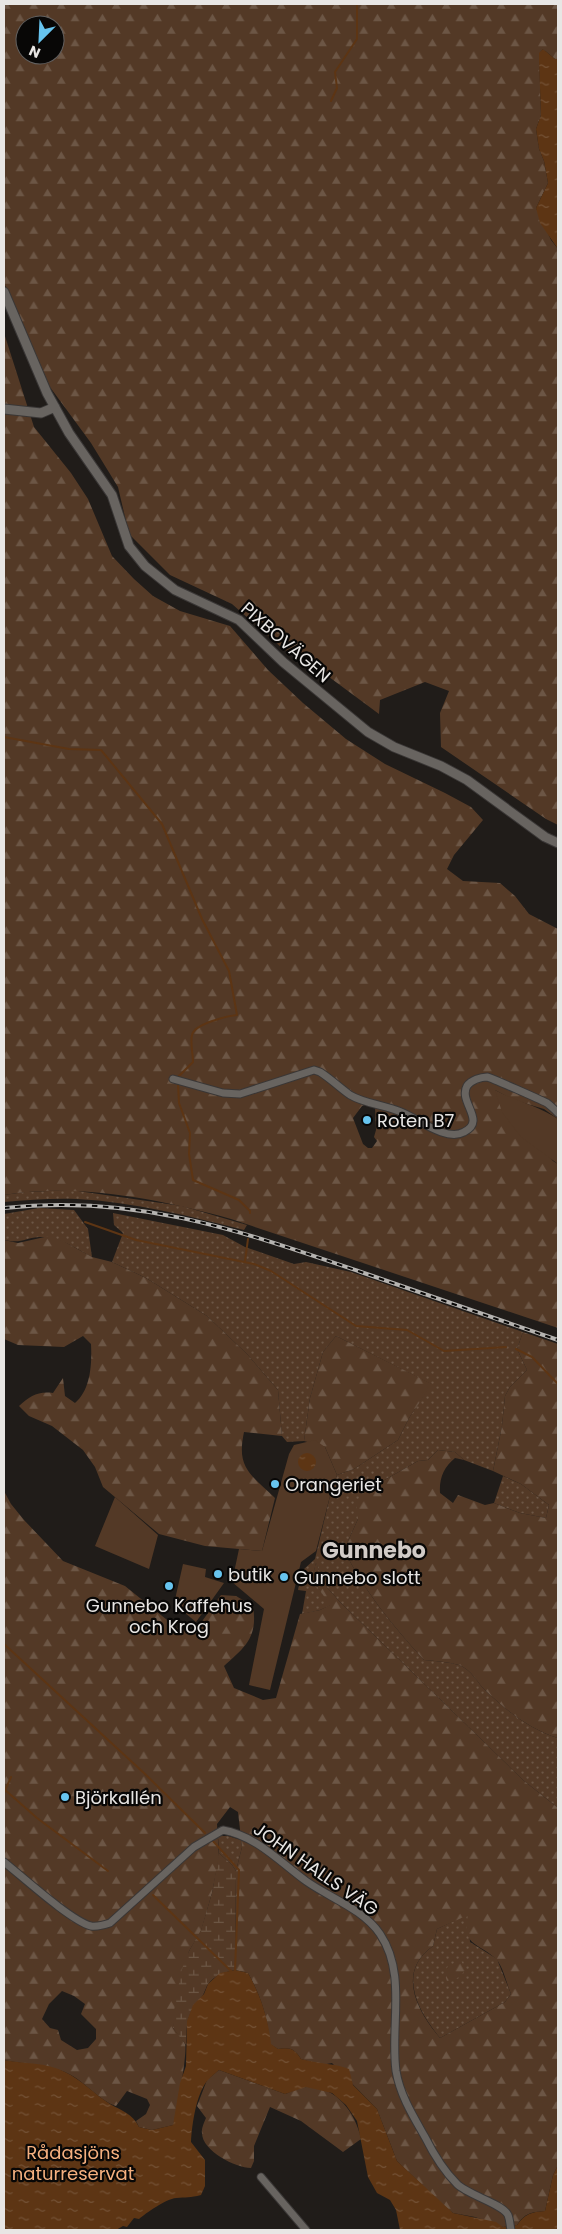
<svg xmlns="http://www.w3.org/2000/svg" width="562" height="2234" viewBox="0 0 562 2234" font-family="Poppins,sans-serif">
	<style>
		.grass { fill: url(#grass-dots) }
		.forest { fill: url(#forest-firs); fill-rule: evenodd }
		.wetland { fill: url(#wetland-marsh) }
		.garden { fill: #533926 }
		.water { fill: url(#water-ripples) }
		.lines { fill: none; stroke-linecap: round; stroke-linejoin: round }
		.stream { stroke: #5d3514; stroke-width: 2 }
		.minor-casing { stroke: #3a3736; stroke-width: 9 }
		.tertiary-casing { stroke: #3a3736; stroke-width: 11 }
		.minor { stroke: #686460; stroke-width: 7 }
		.tertiary { stroke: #686460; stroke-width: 9 }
		.rail-casing { stroke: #b5b3b0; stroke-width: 4 }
		.rail { stroke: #080706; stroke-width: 2; stroke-dasharray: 5.5; stroke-linecap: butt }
		.poi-dot { fill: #67c4ef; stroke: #080706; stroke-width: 2 }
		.labels { text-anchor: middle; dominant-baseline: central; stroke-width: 4.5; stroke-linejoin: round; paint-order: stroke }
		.street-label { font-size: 18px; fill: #e8e6e4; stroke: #080706 }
		.poi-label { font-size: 18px; fill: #e8e6e4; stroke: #080706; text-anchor: start }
		.park-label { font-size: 18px; fill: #f5b07f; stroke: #080706 }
		.district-label { font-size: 22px; font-weight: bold; fill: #d1cbc7; stroke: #080706 }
	</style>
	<defs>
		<pattern id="grass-dots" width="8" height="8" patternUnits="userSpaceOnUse" patternTransform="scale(1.25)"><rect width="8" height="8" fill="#533926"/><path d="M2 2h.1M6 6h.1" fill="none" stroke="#6c5645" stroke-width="1.8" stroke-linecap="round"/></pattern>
		<pattern id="forest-firs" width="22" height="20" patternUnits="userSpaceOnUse" patternTransform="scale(1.25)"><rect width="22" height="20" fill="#533926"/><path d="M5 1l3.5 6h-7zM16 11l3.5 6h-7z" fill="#6c5645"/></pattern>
		<pattern id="wetland-marsh" width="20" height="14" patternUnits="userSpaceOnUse" patternTransform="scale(1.25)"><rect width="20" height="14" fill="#533926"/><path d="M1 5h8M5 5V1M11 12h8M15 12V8" fill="none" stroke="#6c5645"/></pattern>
		<pattern id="water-ripples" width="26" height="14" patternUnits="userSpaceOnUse" patternTransform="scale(1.25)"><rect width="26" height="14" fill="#5d3514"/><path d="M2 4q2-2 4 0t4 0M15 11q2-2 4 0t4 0" fill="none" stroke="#745236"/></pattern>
	</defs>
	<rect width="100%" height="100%" fill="#201c19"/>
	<path class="grass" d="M71 1190 182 1206 247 1225 244 1230C189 1216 134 1202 77 1199 53 1198 28 1200 4 1202V1195L25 1192Z
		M39 1208 74 1210 88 1229 92 1257C75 1248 59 1236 39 1237 24 1238 22 1244 4 1240V1214Z
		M113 1213 223 1235 245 1247 294 1264 306 1262 351 1272 523 1332 517 1349 527 1370 510 1387 505 1396 502 1426 493 1471 464 1460 455 1452 438 1450 428 1460 418 1461 381 1482 358 1519 344 1550C364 1591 393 1626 424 1660 435 1661 448 1662 459 1665 472 1670 477 1683 487 1692 508 1712 530 1729 558 1738V1808L523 1780 340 1602 324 1584 316 1563 312 1579 331 1605 320 1610 302 1614 306 1591 298 1590 303 1570 315 1559 330 1496 337 1475 354 1469 398 1440 409 1418 431 1384 336 1336 323 1352 310 1398 304 1441 287 1442 282 1436 278 1390 247 1354 207 1316 146 1278 112 1262 123 1233 114 1225Z
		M503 1476 521 1484 549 1505 546 1518 520 1513 494 1503Z
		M218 1836H228L241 1840 242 1847 236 1871 232 1865 219 1853Z
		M468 1914 470 1942 497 1959 511 1994 505 2002 440 2038C418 2011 396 1972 433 1946L437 1929Z"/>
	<path class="forest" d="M4 4H558V59H555L543 49 539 54 541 115 536 129 539 149 544 161 548 183 536 208 551 240 558 249V825L546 819 441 747 440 713 449 691 425 682 380 700 379 714 321 671 282 648 232 604 170 575 129 534 118 487 91 443 47 383 4 283ZM25 25H55V55H25Z
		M4 333 34 427 71 473 88 499 112 556 134 579 153 596 180 611 230 626 268 670 303 703 346 739 385 764 445 793 471 807 483 820 454 855 447 869 463 881 500 883 515 896 529 914 558 929V1119L544 1109 514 1100 495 1090 553 1161 558 1164V1328L231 1219C158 1199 79 1183 4 1195ZM366 1104 375 1106 376 1130 374 1137 377 1141 372 1148H368L363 1144 353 1118 362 1106Z
		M49 1236 63 1241 92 1257 112 1262 146 1278 207 1316 247 1354 278 1390 282 1436 244 1432C236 1469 251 1474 275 1498L262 1551 205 1546 159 1534 103 1487 95 1467 83 1450 52 1426 29 1416 19 1406C30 1396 38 1391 53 1393L63 1378 65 1396 75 1403C91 1390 92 1363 91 1344L83 1336 64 1347 18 1345 4 1339V1240L18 1243Z
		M523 1332 558 1344V1738C530 1729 508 1712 487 1692 477 1683 472 1670 459 1665 448 1662 435 1661 424 1660 393 1626 364 1591 344 1550L358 1519 356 1503 381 1482 418 1461 428 1460 438 1450 455 1452 464 1460 455 1458C444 1467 439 1478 440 1493L453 1503 458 1495 485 1505 494 1503 520 1513 546 1518 549 1505 521 1484 493 1471 502 1426 505 1396 510 1387 527 1370 517 1349Z
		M336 1336 432 1384 409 1418 398 1440 354 1469 337 1475 325 1447 304 1441 310 1398 323 1352Z
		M4 1491 11 1504 24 1520 63 1561 125 1586 177 1628 195 1631 221 1595 236 1596 253 1606C258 1638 245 1647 224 1666L234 1688 263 1700 276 1698 300 1614 320 1610 330 1605 312 1579 316 1562 324 1584 340 1602 523 1780 558 1808V2165L553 2175 545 2211C531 2212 525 2213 517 2225L503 2227 475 2217 453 2213 443 2205 397 2161 377 2109 332 2063 321 2065 301 2059C295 2049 290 2047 278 2049L270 2044C268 2018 261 1996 248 1973L235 1970 236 1871 242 1847 238 1812 230 1807 217 1824 219 1857 212 1893 201 1931 189 1951 173 2028C177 2033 182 2038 185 2044 188 2050 176 2119 173 2125L152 2130 139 2127 136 2121 146 2114 150 2105 147 2099 127 2091 116 2106C98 2100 84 2080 65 2072 53 2066 18 2063 4 2060ZM468 1915C461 1946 478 1942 496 1959 503 1966 507 1985 511 1994L505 2002 440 2038C417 2011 396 1972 433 1946L437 1929ZM62 1991 74 1996 85 2004 81 2014 96 2029V2039L88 2048 77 2050 61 2040 58 2030 50 2028 42 2019 49 2004Z
		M461 1961 466 1969 460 1977 447 1981 444 1972 449 1965Z
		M219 2070 285 2094C291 2092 300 2087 307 2087 337 2087 355 2112 361 2139L343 2152 301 2121 270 2107 254 2146V2161L251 2168C236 2168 202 2151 202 2133 201 2129 204 2123 206 2118L197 2106 207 2080Z"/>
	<path class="wetland" d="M219 1853 232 1865 236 1871 235 1970C225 1972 215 1975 208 1984 206 1987 205 1991 203 1995 187 2016 187 2017 186 2045L173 2028 174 2011 181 1972 189 1951 201 1930 212 1893Z"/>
	<path class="garden" d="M495 1090C516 1101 538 1106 558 1119V1164L521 1137 502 1112Z
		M315 1440 325 1447 337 1475 330 1496 316 1551 301 1562 270 1690 249 1685 264 1609 232 1582 239 1549 262 1551 289 1454 294 1445Z
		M115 1497 158 1535 149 1569 95 1546Z
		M183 1564 206 1569 205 1577 224 1583 196 1622 174 1604Z"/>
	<path class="water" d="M543 49 555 59H558V249L540 223 536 208 548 183 544 161 539 149 536 129 541 115 539 61V53Z
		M298 1462a9 9 0 1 1 18 0a9 9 0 1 1-18 0Z
		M235 1970 248 1973C261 1996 268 2018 271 2044L278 2049C290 2047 295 2049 301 2059 318 2064 333 2063 349 2069L353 2085 377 2109 397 2161 453 2213 496 2222 503 2227 517 2225C525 2214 531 2212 545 2211L553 2175 558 2165V2230H400L396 2210 390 2200 377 2193 368 2177 357 2121 346 2105 332 2093 306 2087 285 2094 219 2070C215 2074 210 2077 207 2081 196 2095 192 2124 191 2142L205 2160V2186L201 2195C190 2198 186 2197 176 2198 166 2199 146 2213 139 2219L134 2218 127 2227 123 2226 116 2230H4V2060C24 2064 46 2062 65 2072 82 2080 94 2094 110 2104 122 2111 132 2113 139 2127L152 2130 173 2125 180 2083 186 2066 187 2021 193 2005 204 1994 208 1984 220 1973Z"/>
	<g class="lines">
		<path class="stream" d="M331 101 337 88 335 72 357 39V4
			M4 737 69 749 101 750 162 824 202 919 229 971 237 1015C227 1016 194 1024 192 1035 190 1043 193 1054 193 1062L178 1077
			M178 1083 179 1103 190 1133 189 1154 193 1180 239 1200 250 1211V1213
			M85 1222 136 1240 254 1264 271 1271 356 1326 407 1330 444 1351 506 1347
			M245 1261 248 1239
			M516 1349 532 1357 558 1384
			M4 1644 145 1774 205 1833
			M4 1789 37 1818 108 1871
			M4 1793 11 1777
			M213 1841 239 1870 235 1970
			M153 1895 231 1971"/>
		<defs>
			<path id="minor" d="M173 1079 223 1093 240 1094 314 1070 320 1072C331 1079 340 1088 350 1095 365 1104 385 1105 401 1112 417 1118 446 1142 464 1132 487 1121 458 1102 467 1086 471 1080 481 1077 487 1077 492 1078 541 1100 547 1103 551 1106 555 1110 558 1113
				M4 1862C23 1877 71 1921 91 1926 98 1927 104 1925 110 1923L194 1847 223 1830C256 1836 280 1862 306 1881 330 1898 363 1909 380 1934 407 1974 390 2026 396 2071 400 2095 413 2116 425 2137 433 2153 444 2171 457 2184 468 2195 503 2204 508 2215 510 2220 510 2226 511 2230
				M261 2177 306 2230"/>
			<path id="tertiary" d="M4 292 47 393 69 433 112 495 129 546 145 566 175 590 239 620 283 662 368 732 394 747 441 766 467 780 545 837 558 843
				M4 409 41 413 55 407"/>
		</defs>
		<use href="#minor" class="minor-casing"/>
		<use href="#tertiary" class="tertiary-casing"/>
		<use href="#minor" class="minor"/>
		<use href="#tertiary" class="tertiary"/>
		<defs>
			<path id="rail" d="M4 1208C137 1194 238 1230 361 1272 427 1295 493 1318 558 1340"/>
		</defs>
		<use href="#rail" class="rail-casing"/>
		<use href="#rail" class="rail"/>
	</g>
	<g class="poi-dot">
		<circle cx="367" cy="1120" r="5"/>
		<circle cx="275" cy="1484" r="5"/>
		<circle cx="218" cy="1574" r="5"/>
		<circle cx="284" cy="1577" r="5"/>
		<circle cx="169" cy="1586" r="5"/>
		<circle cx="65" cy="1797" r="5"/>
	</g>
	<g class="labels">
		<g class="street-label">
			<text transform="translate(286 642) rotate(41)">PIXBOVÄGEN</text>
			<text transform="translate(316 1869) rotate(35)">JOHN HALLS VÄG</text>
		</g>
		<g class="poi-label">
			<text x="377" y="1120">Roten B7</text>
			<text x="285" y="1484">Orangeriet</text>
			<text x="228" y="1574">butik</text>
			<text x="294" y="1577">Gunnebo slott</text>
			<text x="169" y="1605" text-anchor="middle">Gunnebo Kaffehus<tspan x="169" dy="21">och Krog</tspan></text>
			<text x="75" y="1797">Björkallén</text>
		</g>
		<g class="park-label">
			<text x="73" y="2152">Rådasjöns<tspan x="73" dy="21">naturreservat</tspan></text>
		</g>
		<g class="district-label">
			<text x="374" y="1550">Gunnebo</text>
		</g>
	</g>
	<rect width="562" height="2234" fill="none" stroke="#e8e6e4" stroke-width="10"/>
	<g transform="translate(40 40) rotate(204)"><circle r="24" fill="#080706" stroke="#62605f"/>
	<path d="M0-4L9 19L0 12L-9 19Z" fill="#67c4ef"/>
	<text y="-8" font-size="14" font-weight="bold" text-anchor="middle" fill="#e8e6e4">N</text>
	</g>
</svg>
